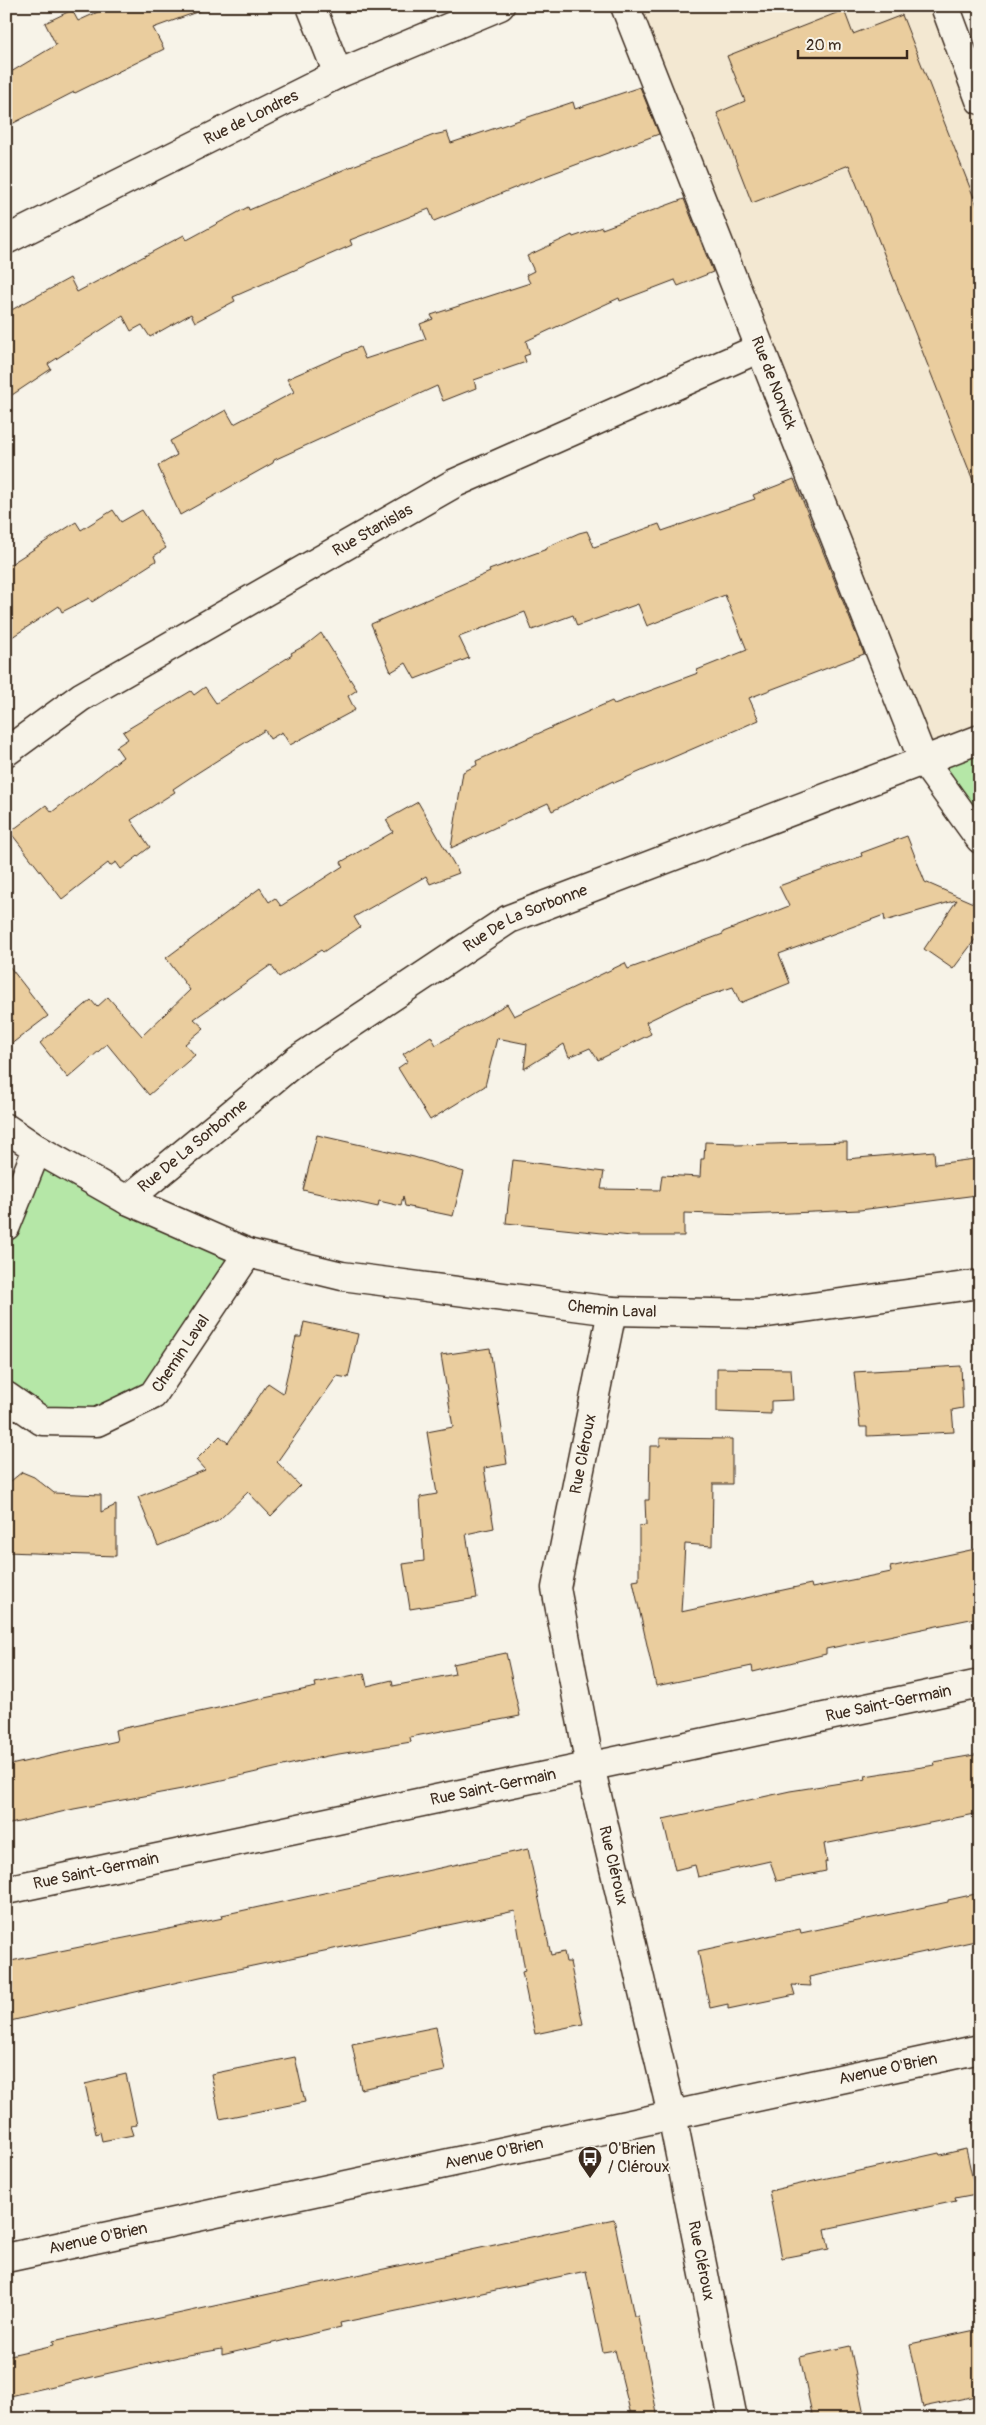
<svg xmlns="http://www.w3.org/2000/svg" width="986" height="2425" viewBox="0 0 986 2425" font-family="Pangolin,sans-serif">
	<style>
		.built { fill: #f3e8d2 }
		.green { fill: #b5e7a7; stroke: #788862 }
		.building { fill: #eacd9e; stroke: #3b2a1e }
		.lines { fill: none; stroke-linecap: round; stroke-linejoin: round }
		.minor-casing { stroke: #3b2a1e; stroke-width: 31 }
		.minor { stroke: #f7f3e8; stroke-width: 28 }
		.labels { text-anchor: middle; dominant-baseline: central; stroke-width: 4; stroke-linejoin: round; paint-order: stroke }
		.street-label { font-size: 16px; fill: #3b2a1e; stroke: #f7f3e8 }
		.poi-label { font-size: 16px; fill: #3b2a1e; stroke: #f7f3e8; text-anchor: start }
	</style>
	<rect width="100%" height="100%" fill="#f7f3e8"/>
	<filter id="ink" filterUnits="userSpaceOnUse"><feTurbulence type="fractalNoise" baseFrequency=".02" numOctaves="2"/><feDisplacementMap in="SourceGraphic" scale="10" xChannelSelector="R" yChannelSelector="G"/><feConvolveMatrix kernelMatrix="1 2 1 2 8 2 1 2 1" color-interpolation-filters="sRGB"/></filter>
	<g filter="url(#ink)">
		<path class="built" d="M625 6H945L980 100V739L923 760Z"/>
		<path class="green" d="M980 739V839L923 760Z
			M37 1149 248 1253 153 1395 97 1422 6 1396V1226Z"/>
		<path class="building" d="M111 6H204L205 9 153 28 164 49 75 93 74 92 6 127V75L56 45 45 23 72 10 78 21Z
			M844 10 853 34 902 15 980 213V493H978L849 165 752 203 717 113 745 101 727 56Z
			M640 87 659 134 524 184 434 221 429 209 350 240 352 245 233 297 235 301 195 322 191 314 150 337 142 325 131 331 123 316 48 364 51 369 6 399V313L70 278 77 292 184 235 187 240 248 207 249 210 350 167 434 135 447 132 451 143 573 102 575 109Z
			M684 199 713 272 678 286 675 280 620 301 619 298 526 341 530 354 524 356 526 362 474 380 476 388 443 401 437 386 274 460 273 463 180 515 158 466 177 455 170 441 226 410 234 424 294 392 287 379 360 347 365 359 426 339 420 324 433 319 431 315 530 283 526 275 534 271 527 256 572 235 573 237 602 227V229Z
			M794 479 864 654 749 698 759 720 614 783 613 781 552 811 548 803 451 848 463 772 477 765 476 761 612 701 614 704 698 673 697 670 747 650 725 595 647 626 638 604 577 626 573 615 532 630 525 612 459 637 469 658 415 679 406 663 391 672 371 624 490 572 489 570 547 549V547L579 533 587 531 594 547 659 524 662 531 755 499 753 495Z
			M113 510 121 522 142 510 166 548 154 556 156 561 92 602 89 598 62 612 59 606 6 641V567L76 522 81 530Z
			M321 633 357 690 348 696 355 710 290 745 282 732 270 739 265 730 191 777 173 789 175 792 131 820 150 847 121 869 116 862 110 866 108 863 62 899 10 832 46 805 52 812 123 757 116 747 128 739 123 732 191 691 194 695 205 687 216 703 292 655 291 653 306 645Z
			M418 802 459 873 430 884 426 876 354 917 360 927 323 952 321 950 279 977 271 965 194 1019 204 1028 185 1044 195 1055 149 1095 107 1044 68 1078 40 1043 91 1000 97 1007 108 997 142 1036 190 990 166 958 260 888 269 902 275 898 281 906 343 866 341 862 393 832 386 820Z
			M907 836 925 882 980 906V933L953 969 924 949 957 900 885 921 884 915 779 954 790 983 740 1003 733 987 685 1003 646 1022 651 1034 598 1060 590 1048 569 1057 564 1044 524 1069 527 1044 497 1038 485 1086 430 1120 398 1068 408 1061 403 1054 431 1036 436 1045 507 1004 514 1016 625 963 628 969 723 934V932L789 906 779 886 862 856 861 853Z
			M6 962 48 1016 6 1048Z
			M317 1135 414 1157 464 1172 453 1216 405 1206 403 1196 401 1206 379 1201 378 1207 303 1190Z
			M705 1142 735 1143V1145L847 1142V1159L934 1151 935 1164 975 1159 977 1195 860 1210 744 1215 684 1213V1236H631L506 1223 513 1160 604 1172 601 1189 660 1190 662 1175 700 1177 701 1159H704Z
			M304 1322 358 1334 348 1378 337 1376 277 1462 300 1486 271 1516 248 1492 218 1521 158 1546 138 1497 205 1470 196 1460 220 1436 228 1443 268 1383 283 1393 296 1337H301Z
			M490 1348 507 1464 484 1468 494 1528 466 1534 477 1598 410 1609 403 1564 424 1561 420 1497 437 1494 427 1432 453 1427 441 1355Z
			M961 1366 963 1408 952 1410 954 1432 867 1436V1427H860L854 1372Z
			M717 1368 791 1369 793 1400 771 1401V1414L717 1412Z
			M660 1438 732 1439V1484H713L712 1546 685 1544 681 1612 811 1584 812 1588 891 1572 890 1567 980 1548V1617L826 1649V1654L753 1672 752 1666 656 1686 633 1581 639 1580V1526L646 1525 645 1500H649L650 1446H660Z
			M22 1472 34 1477 54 1493 101 1495V1512L116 1505V1556L6 1552V1485Z
			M506 1653 520 1716 410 1737 411 1742 327 1756 182 1789 74 1809 6 1825V1766L117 1741 115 1730 316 1687 315 1683 364 1673 367 1686 392 1680 393 1686 455 1674 453 1664Z
			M980 1754V1813L824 1844 827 1862H825L826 1871 777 1881 770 1861 698 1877 695 1865 675 1870 663 1819 790 1791 866 1779 865 1776 935 1765 934 1762Z
			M528 1849 551 1955 564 1952 566 1962H570L583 2024 535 2034 522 1972 525 1971 515 1911 200 1977 6 2022V1962L223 1918 222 1915Z
			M980 1893V1940L809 1977 811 1986 792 1985 795 1995 728 2009V2004L710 2008 698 1951 800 1929 801 1933 948 1902V1900Z
			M436 2027 445 2071 361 2089 352 2044Z
			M295 2057 305 2102 220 2119 211 2074Z
			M126 2074 137 2125 130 2126 133 2135 102 2141 100 2132 96 2134 85 2084Z
			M966 2149 976 2194 955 2198 956 2201 825 2229 829 2249 782 2258 769 2191 939 2153 940 2155Z
			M614 2219 634 2316H638L658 2419H632L615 2350 603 2352 586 2271 340 2323 341 2327 222 2355V2349L183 2356 6 2397V2356L54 2345 53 2341Z
			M980 2329V2395L923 2407 910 2344Z
			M850 2346 865 2419H813L800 2357Z"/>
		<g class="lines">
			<defs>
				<g id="minor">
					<path d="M311 6 338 74"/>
					<path id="s1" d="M625 6 923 760 980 839"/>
					<path d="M945 6 980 100"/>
					<path id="s2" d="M6 240 338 74 500 6"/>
					<path id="s3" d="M6 752 81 697 455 483 760 348"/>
					<path id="s4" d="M6 1128 37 1149 127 1200 248 1253 342 1276 612 1311 760 1314 980 1284"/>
					<path id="s5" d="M127 1200 297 1060 509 919 980 739"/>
					<path d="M6 1226 37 1149"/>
					<path id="s6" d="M612 1311 556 1588 590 1766 672 2115 733 2419"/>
					<path id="s7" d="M6 1396 42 1421 97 1422 153 1395 248 1253"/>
					<path id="s8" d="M6 1890 980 1684"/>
					<path id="s9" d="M6 2258 980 2049"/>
				</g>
			</defs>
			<use href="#minor" class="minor-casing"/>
			<use href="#minor" class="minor"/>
		</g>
	</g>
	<defs>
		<symbol id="bus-pin" viewBox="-11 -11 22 30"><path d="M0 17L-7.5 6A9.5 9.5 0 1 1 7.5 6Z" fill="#3b2a1e" stroke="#f7f3e8"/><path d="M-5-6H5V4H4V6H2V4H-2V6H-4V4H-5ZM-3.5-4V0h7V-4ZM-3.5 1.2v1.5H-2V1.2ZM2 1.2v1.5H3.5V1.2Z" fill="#fff"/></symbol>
	</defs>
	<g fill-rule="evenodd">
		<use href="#bus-pin" x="576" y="2144" width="28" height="38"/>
	</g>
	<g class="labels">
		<g class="street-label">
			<text stroke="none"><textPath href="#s2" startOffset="274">Rue de Londres</textPath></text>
			<text stroke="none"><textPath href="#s1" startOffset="405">Rue de Norvick</textPath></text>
			<text stroke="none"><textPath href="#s3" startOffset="429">Rue Stanislas</textPath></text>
			<text stroke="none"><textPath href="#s5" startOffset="490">Rue De La Sorbonne</textPath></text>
			<text stroke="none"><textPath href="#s5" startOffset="85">Rue De La Sorbonne</textPath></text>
			<text stroke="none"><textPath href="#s4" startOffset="642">Chemin Laval</textPath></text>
			<text stroke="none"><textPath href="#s7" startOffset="211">Chemin Laval</textPath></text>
			<text transform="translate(583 1454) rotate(-79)">Rue Cléroux</text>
			<text stroke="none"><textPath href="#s8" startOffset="902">Rue Saint-Germain</textPath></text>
			<text stroke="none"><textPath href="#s8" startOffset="498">Rue Saint-Germain</textPath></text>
			<text stroke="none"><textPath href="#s6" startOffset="566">Rue Cléroux</textPath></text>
			<text stroke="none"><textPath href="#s8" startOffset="92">Rue Saint-Germain</textPath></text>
			<text stroke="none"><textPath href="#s9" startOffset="902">Avenue O'Brien</textPath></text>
			<text stroke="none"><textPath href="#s9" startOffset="499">Avenue O'Brien</textPath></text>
			<text stroke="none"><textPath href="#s9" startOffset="94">Avenue O'Brien</textPath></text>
			<text stroke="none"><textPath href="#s6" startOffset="971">Rue Cléroux</textPath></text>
		</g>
		<g class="poi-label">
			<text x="608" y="2149">O'Brien<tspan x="608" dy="18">/ Cléroux</tspan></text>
		</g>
	</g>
	<rect width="986" height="2425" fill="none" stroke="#f7f3e8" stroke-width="25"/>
	<rect x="12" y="12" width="961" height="2400" fill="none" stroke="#3b2a1e" stroke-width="2" filter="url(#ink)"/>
	<path d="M798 50v8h109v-8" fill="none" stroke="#3b2a1e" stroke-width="2.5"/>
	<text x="806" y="50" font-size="15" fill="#3b2a1e" stroke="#f7f3e8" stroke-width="4" paint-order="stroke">20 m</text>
</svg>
